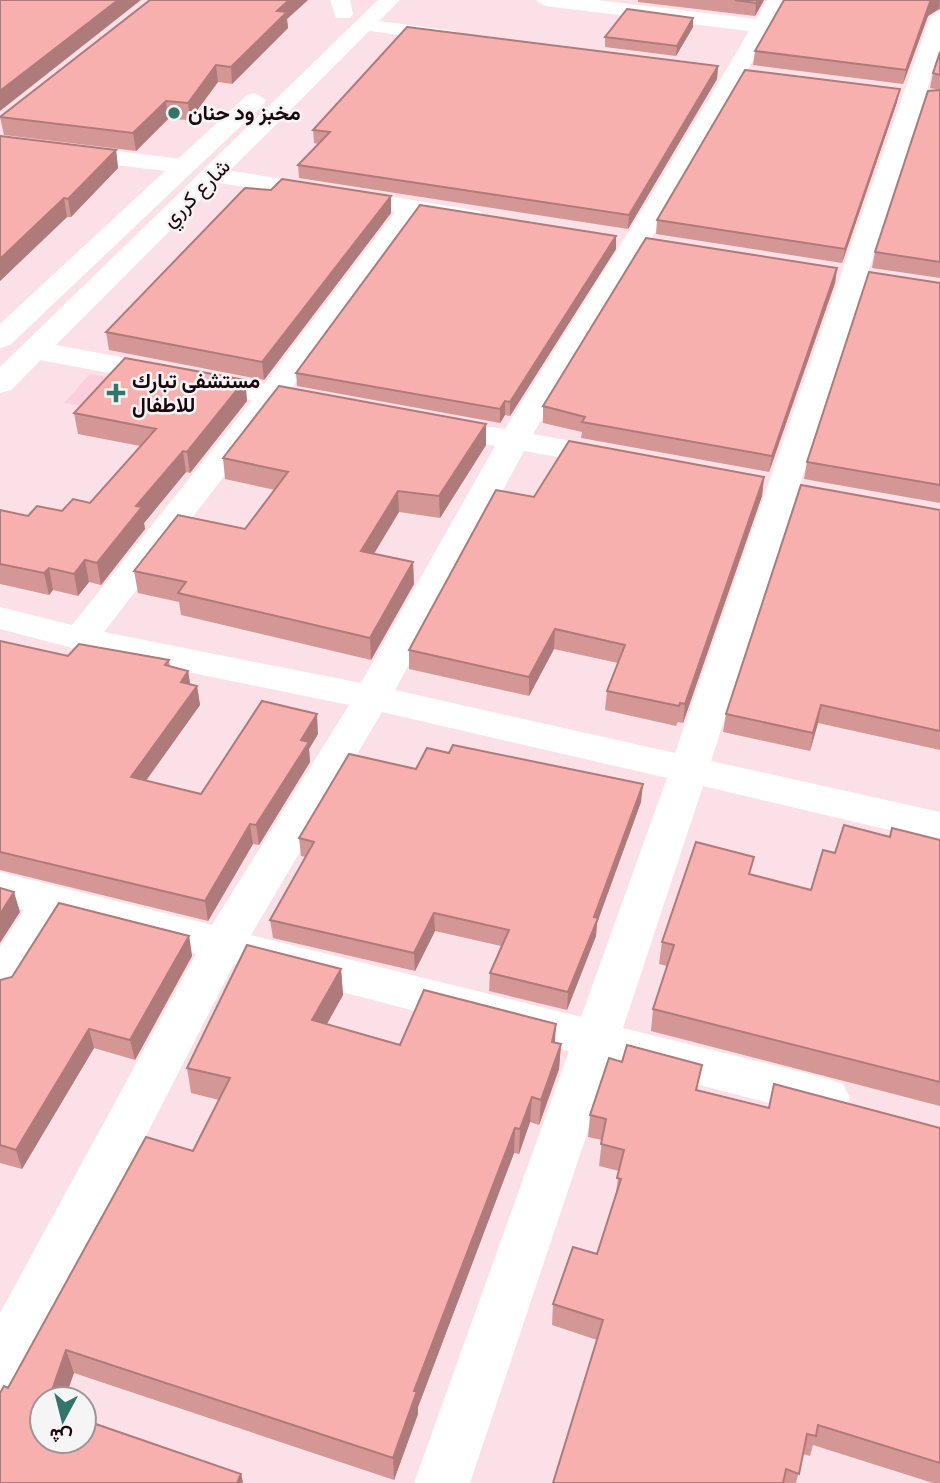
<svg xmlns="http://www.w3.org/2000/svg" width="940" height="1483" viewBox="0 0 940 1483" font-family="Signika,Vazirmatn,sans-serif">
	<style>
		.built { fill: #fdcfdc }
		.lines { fill: none; stroke-linecap: round; stroke-linejoin: round }
		.minor { fill: #fff; fill-rule: evenodd }
		.secondary { fill: #fff; fill-rule: evenodd }
		.wall { fill: #d59796 }
		.shaded-wall { fill: #ae7b7a }
		.building { fill: #f8b0af; stroke: #ae7b7a; stroke-width: 2 }
		.poi-dot { fill: #327669; stroke: #f5f5f5; stroke-width: 2.5 }
		.labels { text-anchor: middle; dominant-baseline: central; stroke-width: 5; stroke-linejoin: round; paint-order: stroke }
		.far-poi-label { font-size: 21px; font-weight: bold; fill: #1b060d; stroke: #f5f5f5; text-anchor: start }
		.far-street-label { font-size: 21px; fill: #1b060d; stroke: #f5f5f5 }
	</style>
	<rect width="100%" height="100%" fill="#fce0e7"/>
	<path class="built" d="M90 374 166 387 114 411 64 403Z"/>
	<g class="lines">
		<path class="minor" d="M535 0H597L756 19 767 0H787L675 199 533 434 615 449 626 451 631 458 626 465 615 467 524 451 395 690 675 753 930 17 940 11V49L711 761 940 812V842L703 786 623 1028 826 1078 843 1084 850 1098 843 1112 826 1118 611 1062 470 1483H414L569 1051 234 964 19 1384 0 1392V1313L196 954 63 920 16 995 0 1000V947L24 910 0 904V872L212 925 349 705 80 650 0 629V607L72 625 252 400 35 359 25 356 21 350 25 344 35 341 264 384 395 212 214 182 205 180 202 175 205 170 214 168 480 211 484 216 480 221 471 224 419 215 291 389 333 398 337 404 333 410 322 413 279 405 104 632 361 683 495 446 480 443 475 436 480 429 491 427 505 429 649 199 749 31 545 6ZM382 712 667 778 581 1017 251 935Z
			M364 19 455 31 466 37 455 43 357 29 353 25Z
			M0 137 182 159 191 161 194 166 191 171 182 173 0 151Z"/>
		<path class="secondary" d="M330 0H350L353 14 350 18H336Z
			M378 0H400L11 390 0 393V367Z
			M255 93 266 100 263 105 10 345 0 348V324L247 95Z"/>
	</g>
	<path class="wall" d="M150 0H308L287 19 288 28 232 84 218 82 190 120 168 119 136 151 4 135 0 117Z
		M638 0H764L755 16 638 2Z
		M940 0V10L939 9 928 16 903 84 753 65 755 51Z
		M693 27 676 56 605 47V37Z
		M940 52V90L930 88 933 73Z
		M718 66 717 79 628 229 299 178 298 165 318 144 314 143 313 130Z
		M940 90V278L872 268 875 252Z
		M897 102 842 263 656 234 657 220Z
		M0 136 116 150 118 168 71 217H67L0 281Z
		M391 196V213L264 380 109 350 106 332Z
		M616 249 510 416 505 415 500 423 297 386 296 373Z
		M837 268 835 283 769 472 581 438 582 432 543 423V406Z
		M940 283V503L804 479 807 462Z
		M245 380 247 401 190 473 186 472 144 523 145 529 101 585 89 582 78 596 53 590 49 595 0 584V510L28 516 62 511 90 503 140 446 78 434 74 413Z
		M486 424V445L440 518 399 512 374 554 413 562 414 584 371 660 181 615 179 602 138 593 134 571 245 529 275 490 225 479 223 458Z
		M764 477 762 496 683 723 678 722 676 726 605 710 607 691 618 663 554 649 529 696 409 669V650L534 497Z
		M940 510V750L818 723 810 751 723 732 726 714Z
		M0 641 68 656 169 660 170 667 188 671 190 684 197 686 200 705 146 781 201 794 318 734 309 749 310 762 259 845 253 844 208 921 0 870Z
		M416 769 641 802 597 923 596 936 567 1010 489 991 490 973 501 946 435 931 415 971 273 938 270 920 306 857 301 856 299 838Z
		M890 837 940 840V1106L651 1031 653 1009 667 966 659 964 662 942 751 874 811 890 835 853Z
		M189 936 192 956 135 1060 94 1048 22 1169 0 1163V980Z
		M341 969 343 995 327 1024 400 1045 556 1024 555 1042 561 1044 559 1069 539 1125 530 1122 519 1154 514 1153 418 1407V1414L394 1480 74 1373 42 1441 241 1474 243 1483H0L8 1388 193 1151 219 1100 191 1093 187 1068Z
		M698 1090 769 1108 940 1128V1483H933L813 1445 810 1456 803 1454 796 1483H553L597 1340 552 1325 553 1304 597 1254 615 1199 619 1171 599 1166 602 1140 588 1137 590 1115Z"/>
	<path class="shaded-wall" d="M118 0H141L0 111V91Z
		M289 0H308L287 19 288 28 232 84 231 67 277 11Z
		M758 0H764L755 16 756 3Z
		M934 0H940L939 9 928 16 903 84 906 70 930 2Z
		M693 18V27L676 56 677 46Z
		M216 65 218 82 190 120 188 103Z
		M718 66 717 79 628 229 629 215Z
		M900 89 897 102 842 263 845 249Z
		M166 101 168 119 136 151 133 133Z
		M116 150 118 168 71 217 68 199Z
		M391 196V213L264 380 262 362Z
		M64 198 67 217 0 281V259Z
		M616 236V249L510 416V402Z
		M837 268 835 283 769 472 772 456Z
		M245 380 247 401 190 473 187 452Z
		M505 401V415L500 423V409Z
		M486 424V445L440 518 439 496Z
		M183 451 186 472 144 523 145 529 101 585 97 563 136 506Z
		M764 477 762 496 683 723 685 704Z
		M398 491 399 512 362 573 361 551Z
		M85 560 89 582 78 596 74 574Z
		M413 562 414 584 371 660 370 638Z
		M49 568 53 590 49 595 44 573Z
		M555 629 554 649 529 696V677Z
		M188 671 191 690 181 682Z
		M197 686 200 705 134 797 131 777Z
		M821 705 818 723 810 751 813 733Z
		M317 714 318 734 309 749 310 762 259 845 256 825 301 740Z
		M643 784 641 802 597 923 596 936 567 1010 568 992Z
		M250 824 253 844 208 921 205 901Z
		M14 892 20 912 0 943V914Z
		M434 913 435 931 415 971 414 953Z
		M189 936 192 956 135 1060 130 1040Z
		M341 969 343 995 315 1045 312 1020Z
		M556 1024 554 1049 552 1042Z
		M89 1029 94 1048 22 1169 16 1150Z
		M561 1044 559 1069 539 1125 541 1100Z
		M532 1097 530 1122 519 1154 520 1129Z
		M515 1128 514 1153 418 1407V1414L394 1480 393 1458 414 1391Z
		M66 1350 74 1373 65 1399H49Z
		M241 1474 243 1483H237Z"/>
	<path class="building" d="M0 0H118L0 91Z
		M150 0H289L277 11 287 12 231 67 216 65 188 103 166 101 133 133 0 117Z
		M735 0H758L756 3Z
		M784 0H934L930 2 906 70 755 51Z
		M627 9 693 18 677 46 605 37Z
		M407 27 718 66 629 215 298 165 330 132 313 130Z
		M940 52V75L933 73Z
		M745 70 900 89 845 249 657 220Z
		M940 90V262L875 252 928 91Z
		M0 136 116 150 68 199 64 198 0 259Z
		M282 179 391 196 262 362 106 332 245 188 271 190Z
		M420 205 616 236 510 402 505 401 500 409 296 373Z
		M646 238 837 268 772 456 582 422 585 417 543 406Z
		M869 272 940 283V485L807 462Z
		M125 358 245 380 187 452 183 451 136 506 142 507 97 563 85 560 74 574 49 568 44 573 0 564V510L28 516 37 506 62 511 73 499 90 503 156 429 74 413Z
		M279 386 486 424 439 496 398 491 361 551 413 562 370 638 178 593 186 582 134 571 178 515 245 529 288 472 223 458Z
		M569 441 764 477 685 704 680 703 679 706 607 691 625 645 555 629 529 677 409 650 496 490 534 497Z
		M801 485 940 510V731L821 705 813 733 726 714Z
		M0 641 68 656 79 644 169 660 165 665 188 671 181 682 197 686 131 777 201 794 262 701 317 714 301 740 309 742 256 825 250 824 205 901 0 852Z
		M453 745 643 784 594 917 598 918 568 992 490 973 509 930 434 913 414 953 270 920 314 842 299 838 349 754 416 769 427 748 449 753Z
		M844 825 890 837 892 828 940 840V1082L653 1009 674 945 662 942 696 842 754 857 749 874 811 890 823 850 835 853Z
		M0 888 14 892 0 914Z
		M59 903 189 936 130 1040 89 1029 16 1150 0 1145V980L12 977Z
		M247 945 341 969 312 1020 400 1045 424 990 556 1024 552 1042 561 1044 541 1100 532 1097 520 1129 515 1128 414 1391H417L393 1458 66 1350 49 1399H42V1441H84V1420L241 1474 237 1483H0V1393L4 1386 8 1388 146 1137 193 1151 230 1078 187 1068Z
		M627 1045 702 1065 696 1090 769 1108 774 1084 940 1128V1463L818 1425 816 1436 807 1434 799 1474 786 1469 783 1483H553L603 1320 553 1304 573 1247 597 1254 621 1179 617 1178 624 1150 601 1144 606 1119 590 1115 609 1058 622 1062Z"/>
	<g class="poi-dot">
		<circle cx="174" cy="113" r="7"/>
		<path d="M112.5 382.5h7v7h7v7h-7v7h-7v-7h-7v-7h7z"/>
	</g>
	<g class="labels">
		<g class="far-poi-label">
			<text x="188" y="113">مخبز ود حنان</text>
			<text x="132" y="381">مستشفى تبارك<tspan x="132" dy="24">للاطفال</tspan></text>
		</g>
		<g class="far-street-label">
			<text transform="translate(196 193) rotate(-45)">شارع كرري</text>
		</g>
	</g>
	<g transform="translate(63 1420) rotate(187)"><circle r="33" fill="#f5f5f5" stroke="#9e9598" stroke-width="2"/>
	<path d="M0-5L12 26L0 18L-12 26Z" fill="#327669"/>
	<text y="-10" font-size="19" font-weight="bold" text-anchor="middle" fill="#1b060d">ش</text>
	</g>
</svg>
